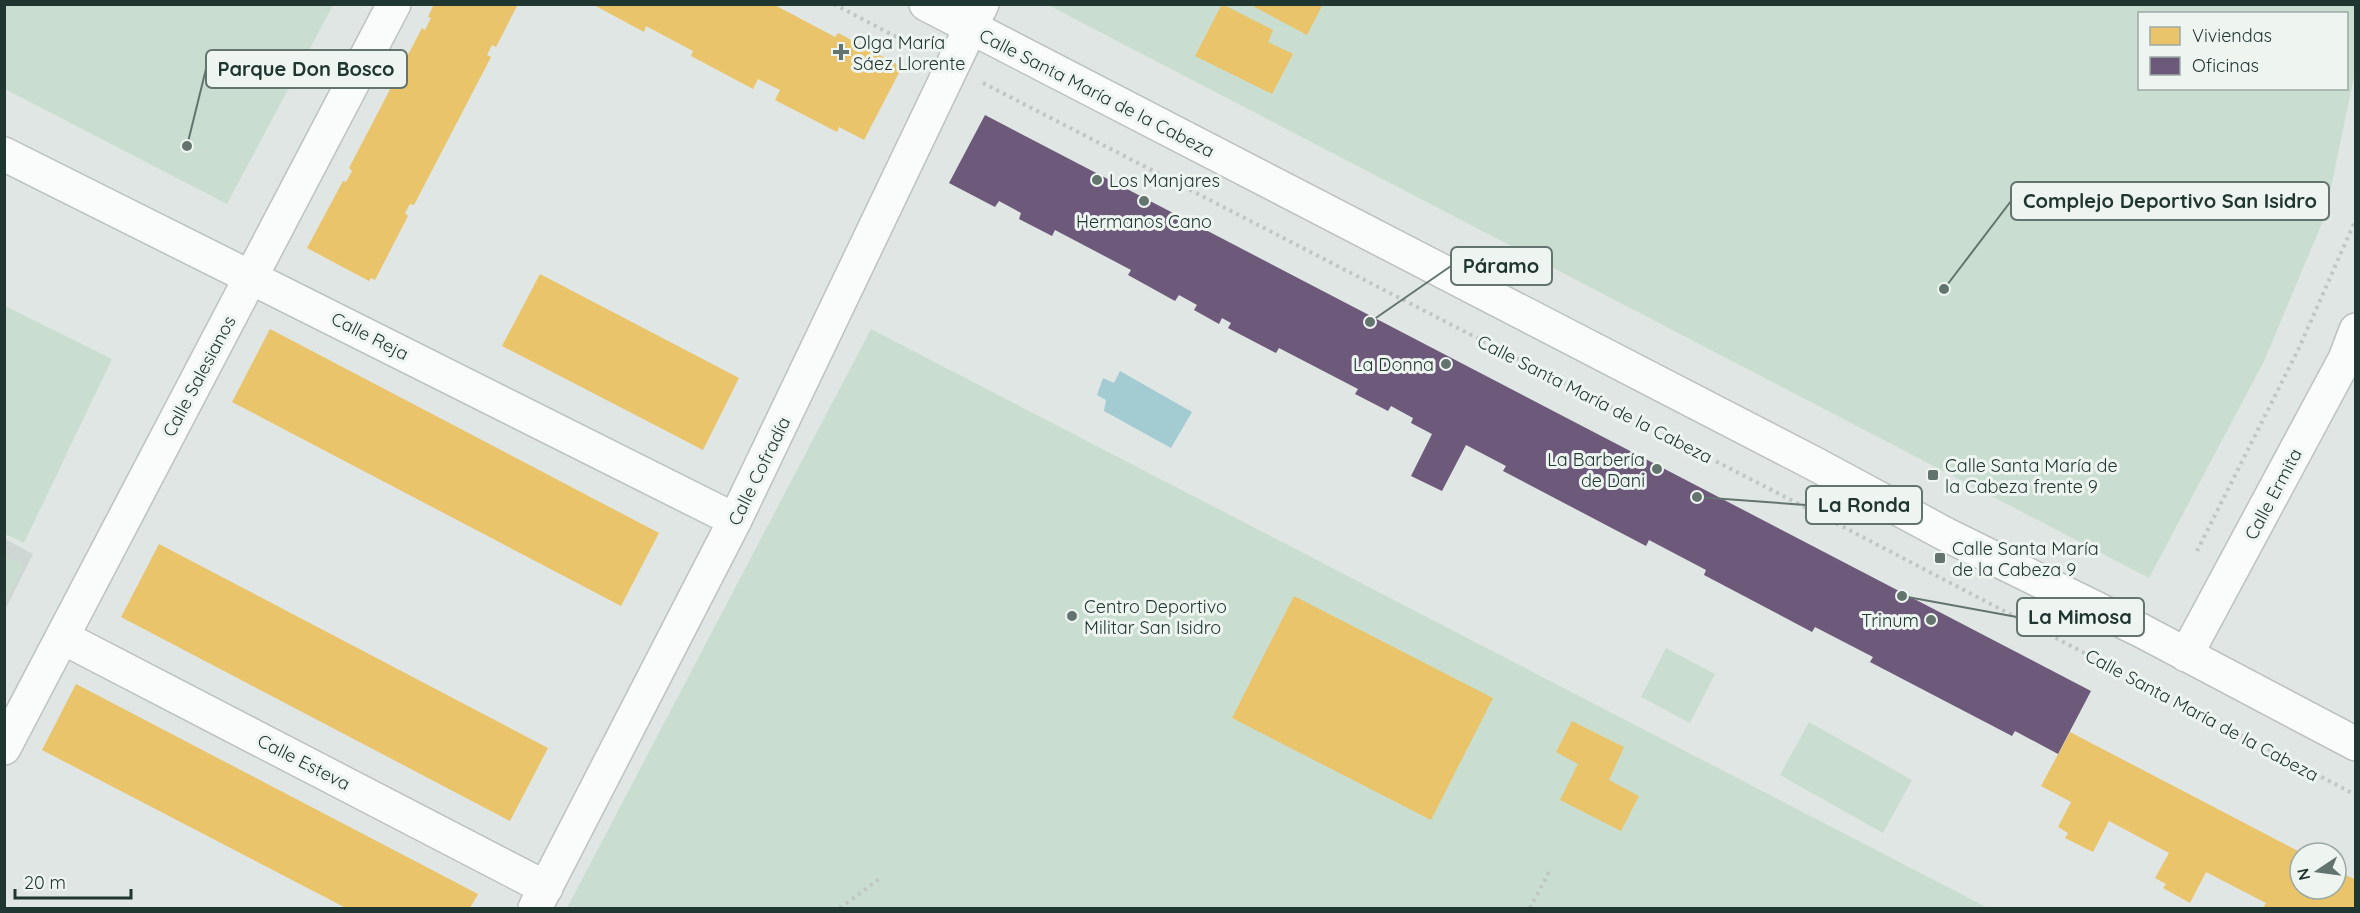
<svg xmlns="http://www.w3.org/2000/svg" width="2360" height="913" viewBox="0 0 2360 913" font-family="Quicksand,sans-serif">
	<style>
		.built { fill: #ced7d3 }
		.green { fill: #c9ded0; fill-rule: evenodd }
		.water { fill: #a2cbd2 }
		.homes { fill: #e9c46a }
		.offices { fill: #6d597a }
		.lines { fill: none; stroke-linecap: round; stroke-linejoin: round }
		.minor-casing { stroke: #bdc2c0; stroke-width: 36 }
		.path { stroke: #bfc6c4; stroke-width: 4; stroke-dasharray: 3 4.5; stroke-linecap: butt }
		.minor { stroke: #fafbfb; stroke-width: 33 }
		.poi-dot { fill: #63746f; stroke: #eef5f1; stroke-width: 2 }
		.labels { text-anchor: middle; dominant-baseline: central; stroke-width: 6; stroke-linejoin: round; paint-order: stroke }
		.poi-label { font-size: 18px; fill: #203631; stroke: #eef5f1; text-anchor: start }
		.street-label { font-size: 18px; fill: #203631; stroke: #eef5f1 }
		.leader { fill: none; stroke: #63746f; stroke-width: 2 }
		.callout-dot { fill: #63746f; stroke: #eef5f1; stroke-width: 2 }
		.callout { fill: #eef5f1; stroke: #63746f; stroke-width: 2 }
		.callout-label { font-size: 20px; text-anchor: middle; font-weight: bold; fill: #203631 }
	</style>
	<rect width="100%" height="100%" fill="#e0e6e3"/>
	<path class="built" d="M5 539 33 554 5 610Z"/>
	<path class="green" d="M2355 4 2356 67 2325 216 2264 361 2149 578 1048 5ZM2140 14H2346V88H2140Z
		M4 5 5 4 333 5 227 204 5 89Z
		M5 306 112 359 24 543 5 534Z
		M871 329 1988 908H567Z
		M5 556 23 565 5 603Z
		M1666 648 1715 674 1690 723 1641 697Z
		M1809 722 1912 780 1883 833 1780 775Z"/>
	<path class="water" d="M1120 371 1192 412 1171 448 1104 411 1106 400 1097 395 1103 378 1114 383Z"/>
	<path class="homes" d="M434 4H518L496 47 492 45 487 55 491 57 414 205 410 204 405 213 408 216 375 280 371 278 369 281 307 248 343 181 346 182 352 171 349 168 422 28 425 30 431 18 428 17Z
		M592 4H773L835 37 838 33 902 67 864 140 839 127 837 132 775 100 780 90 758 79 753 89 691 56 693 51 646 26 644 32Z
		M1222 4 1273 30 1268 42 1293 54 1272 94 1195 56Z
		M1249 4H1323L1307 35Z
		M540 274 739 378 703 450 502 346Z
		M270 329 659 533 621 606 232 402Z
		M159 544 548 748 510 821 121 617Z
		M1294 596 1493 698 1431 820 1232 718Z
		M76 684 478 894 470 908H346L42 750Z
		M1572 721 1624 747 1609 780 1639 796 1621 831 1560 800 1578 764 1556 752Z
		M2070 732 2300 852V889H2336V870L2356 880V908H2263L2266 903 2206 872 2190 903 2163 888 2166 884 2155 878 2169 853 2109 821 2093 852 2065 838 2068 833 2058 827 2071 802 2041 786Z"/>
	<path class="offices" d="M985 115 2091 691 2058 754 2015 731 2012 736 1870 662 1873 657 1815 627 1812 632 1704 575 1706 570 1649 540 1646 546 1503 471 1506 466 1466 445 1442 491 1411 476 1432 434 1411 423 1413 418 1391 406 1388 411 1355 394 1358 389 1279 348 1276 353 1228 328 1231 323 1222 318 1219 324 1194 310 1197 305 1179 295 1175 301 1128 275 1131 270 1055 230 1052 236 1019 219 1021 213 999 201 995 207 949 183Z"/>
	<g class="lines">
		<defs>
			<path id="minor" d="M926 4 1815 464 1947 535 2142 631 2356 744
				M4 154 735 520
				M62 637 546 888
				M2186 655 2345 359 2356 330
				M4 748 394 4
				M535 908 735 520 982 4"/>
		</defs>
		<use href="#minor" class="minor-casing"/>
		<path class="path" d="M834 4 921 50
			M983 83 1853 532 2356 795
			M2197 551 2299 348 2356 219
			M840 908 882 877
			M1530 908 1551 868"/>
		<use href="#minor" class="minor"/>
	</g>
	<g class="poi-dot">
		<path d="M838 43h6v6h6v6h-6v6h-6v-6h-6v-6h6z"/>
		<circle cx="1097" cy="180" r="6"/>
		<circle cx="1144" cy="201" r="6"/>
		<circle cx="1446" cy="364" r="6"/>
		<circle cx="1657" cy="469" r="6"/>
		<rect x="1927" y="469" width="12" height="12" rx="3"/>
		<rect x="1934" y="552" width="12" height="12" rx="3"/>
		<circle cx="1072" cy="616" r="6"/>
		<circle cx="1931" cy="620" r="6"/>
	</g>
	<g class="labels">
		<g class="poi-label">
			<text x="853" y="42">Olga María<tspan x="853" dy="21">Sáez Llorente</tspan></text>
			<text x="1109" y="180">Los Manjares</text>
			<text x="1144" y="221" text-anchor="middle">Hermanos Cano</text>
			<text x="1434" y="364" text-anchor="end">La Donna</text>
			<text x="1645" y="459" text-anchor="end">La Barbería<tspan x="1645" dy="21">de Dani</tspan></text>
			<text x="1945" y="465">Calle Santa María de<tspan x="1945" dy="21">la Cabeza frente 9</tspan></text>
			<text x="1952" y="548">Calle Santa María<tspan x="1952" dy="21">de la Cabeza 9</tspan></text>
			<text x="1084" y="606">Centro Deportivo<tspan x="1084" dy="21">Militar San Isidro</tspan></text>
			<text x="1919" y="620" text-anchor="end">Trinum</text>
		</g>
		<g class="street-label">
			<text transform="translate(1097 93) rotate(27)">Calle Santa María de la Cabeza</text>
			<text transform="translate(370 336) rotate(27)">Calle Reja</text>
			<text transform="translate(199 376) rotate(-62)">Calle Salesianos</text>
			<text transform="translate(1595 399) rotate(27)">Calle Santa María de la Cabeza</text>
			<text transform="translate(759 471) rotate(-64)">Calle Cofradía</text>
			<text transform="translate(2273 494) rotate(-62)">Calle Ermita</text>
			<text transform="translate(2202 715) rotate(28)">Calle Santa María de la Cabeza</text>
			<text transform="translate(304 762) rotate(27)">Calle Esteva</text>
		</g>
	</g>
	<path class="leader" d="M187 146L206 69M1944 289L2011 201M1370 322L1451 266M1697 497L1806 505M1902 596L2017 617"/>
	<g class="callout-dot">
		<circle cx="187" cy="146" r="6"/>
		<circle cx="1944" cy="289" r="6"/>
		<circle cx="1370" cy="322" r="6"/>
		<circle cx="1697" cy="497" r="6"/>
		<circle cx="1902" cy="596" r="6"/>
	</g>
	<g class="callout">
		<rect x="206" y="50" width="201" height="38" rx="6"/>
		<rect x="2011" y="182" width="318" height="38" rx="6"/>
		<rect x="1451" y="247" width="101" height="38" rx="6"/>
		<rect x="1806" y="486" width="116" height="38" rx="6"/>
		<rect x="2017" y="598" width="127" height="38" rx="6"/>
	</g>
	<g class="callout-label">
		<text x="306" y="76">Parque Don Bosco</text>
		<text x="2170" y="208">Complejo Deportivo San Isidro</text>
		<text x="1501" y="273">Páramo</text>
		<text x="1864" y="512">La Ronda</text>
		<text x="2080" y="624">La Mimosa</text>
	</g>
	<rect width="2360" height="913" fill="none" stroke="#203631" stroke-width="12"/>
	<rect x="2138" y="12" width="210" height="78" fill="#eef5f1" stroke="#9ca9a4" stroke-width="1.5"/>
	<rect x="2150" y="27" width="30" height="18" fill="#e9c46a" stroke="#9ca9a4" stroke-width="1.5"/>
	<text x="2192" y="42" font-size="18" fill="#203631">Viviendas</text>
	<rect x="2150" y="57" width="30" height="18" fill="#6d597a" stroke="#9ca9a4" stroke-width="1.5"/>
	<text x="2192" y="72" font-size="18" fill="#203631">Oficinas</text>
	<g transform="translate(2318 871) rotate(257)"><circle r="28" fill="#eef5f1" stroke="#9ca9a4" stroke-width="1.5"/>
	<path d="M0-4.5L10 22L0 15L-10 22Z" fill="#63746f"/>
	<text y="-9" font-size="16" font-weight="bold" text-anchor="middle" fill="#203631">N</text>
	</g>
	<path d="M15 889v9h116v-9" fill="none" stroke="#203631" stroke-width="3"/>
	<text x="24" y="889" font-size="18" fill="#203631" stroke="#eef5f1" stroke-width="4.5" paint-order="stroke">20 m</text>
</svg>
